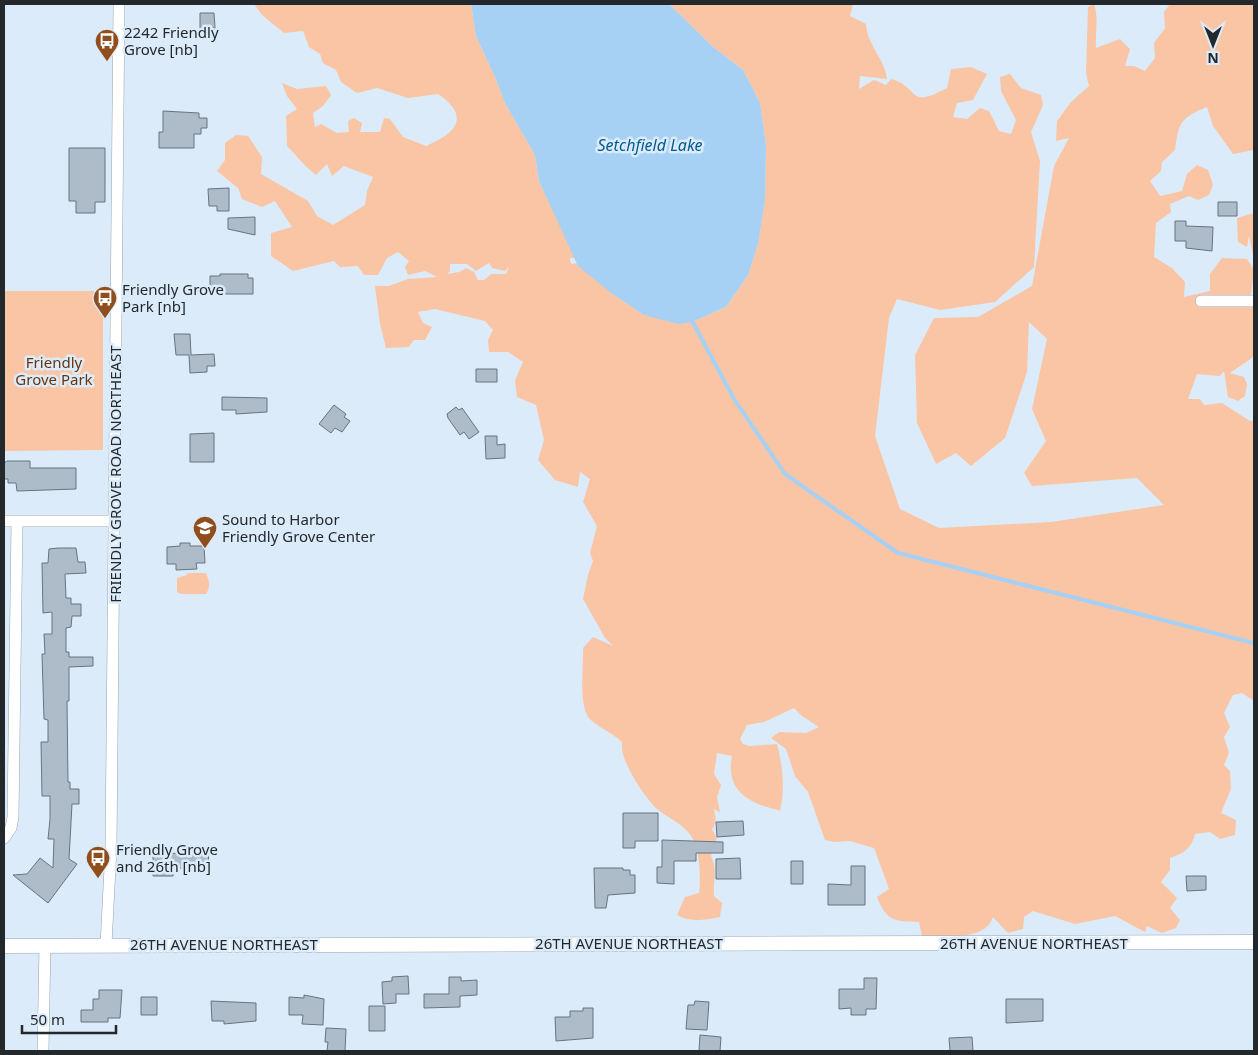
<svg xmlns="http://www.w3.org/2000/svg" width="1258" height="1055" viewBox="0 0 1258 1055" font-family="'Noto Sans',sans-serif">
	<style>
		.green { fill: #fac5a4; fill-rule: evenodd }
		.water { fill: #a6d0f4 }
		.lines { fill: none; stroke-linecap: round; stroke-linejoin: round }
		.stream { stroke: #a6d0f4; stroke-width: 4 }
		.building { fill: #aebcc9; stroke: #677480 }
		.minor-casing { stroke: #97a5b2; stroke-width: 12 }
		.tertiary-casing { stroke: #97a5b2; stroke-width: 15 }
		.minor { stroke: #fff; stroke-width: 11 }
		.tertiary { stroke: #fff; stroke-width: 14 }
		.labels { text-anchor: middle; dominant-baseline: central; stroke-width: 5; stroke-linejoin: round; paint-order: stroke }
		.poi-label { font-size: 15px; fill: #23282d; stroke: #dcebf9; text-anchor: start }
		.park-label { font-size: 15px; fill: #66340f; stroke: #dcebf9 }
		.street-label { font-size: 15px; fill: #23282d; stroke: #dcebf9 }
		.water-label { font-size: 16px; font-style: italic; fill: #015b92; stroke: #dcebf9 }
	</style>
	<rect width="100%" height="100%" fill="#dcebf9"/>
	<path class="green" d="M254 4H471L476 36 495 77 505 103 535 155 539 181 576 258H570V261L572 264 577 263 611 293 644 315 692 322 726 307 748 275 758 244 765 200 766 145 760 103 743 70 712 46 669 4H853L850 16 866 24C867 45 885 59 887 79L860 76 859 89 874 80 886 85 891 79C921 87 906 110 947 88L951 69 971 67 987 74 973 100 957 103 953 117 967 119 980 108 989 111 999 131 1011 134 1016 120 1001 91 1000 77 1010 74 1021 88 1041 95 1043 105 1031 132 1040 161 1034 267 995 302 940 310 897 299 889 318 875 436 900 509 939 528 1051 522 1164 505 1137 478 1032 486 1024 473 1046 441 1032 409 1047 339 1029 322 1027 372 1005 438 971 466 956 453 936 464 917 423 915 355 934 318 978 317 1032 286 1054 166 1069 138 1056 141 1057 121 1071 102 1089 86 1086 73 1088 7 1094 4C1099 18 1095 33 1096 48L1120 39 1130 49 1125 66H1134L1145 71 1155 58 1154 43 1165 28 1164 12 1170 4H1254V150L1233 154 1213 126 1207 107C1180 118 1179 122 1175 150L1162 162 1161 171 1150 181 1160 196 1182 191 1187 174 1197 165 1208 170 1213 185 1209 195 1198 200 1189 196 1170 204 1171 212 1156 223 1154 257 1172 268 1185 282 1184 297 1210 291V274L1222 258 1247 259 1254 270 1250 304 1254 306V353L1252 358 1230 373 1244 377 1247 384 1245 396 1238 401 1228 397 1224 371 1220 376 1197 374 1188 399H1200L1204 405 1222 403 1250 421H1254V701L1242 693 1233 695 1224 713 1230 727 1224 737 1229 753 1224 765 1230 771 1231 789 1221 813 1236 820 1235 835 1220 839 1210 832 1195 834C1191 849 1184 853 1170 858V870L1161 882 1177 898 1170 908 1180 920 1176 928 1162 933 1147 926 1145 932 1115 916 1075 924 1033 911 1024 917 1023 929 1008 933 993 917C985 942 944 935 922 936L919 922C894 921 887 922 877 897L889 889 874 848 850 841 834 842 825 840 808 792 795 776 786 749 771 738 779 732 806 733 819 727 802 716 794 708 764 722 747 725 740 739 743 744 750 746 777 744C783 766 785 789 780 811 750 803 725 792 732 756L717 753 714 774 721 785 717 797 720 812 714 809 716 821 712 830 717 837 711 856C718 872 713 879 714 896L722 903 720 917C704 920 692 923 677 915L685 897 699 893C701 877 700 846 689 833 680 822 666 817 656 808 643 795 619 759 622 742 612 733 602 729 592 721 577 710 584 666 583 648L593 637 613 646 605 638 583 599 588 575 593 561 590 553 597 526 583 502 590 479 580 472 578 487 555 480 538 460 544 440 536 405 517 397 515 380 523 362 508 352H489L488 340 493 330 485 321 435 309 418 312 423 323 432 327 425 340H414L409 347 386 348 380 324 375 286H389L408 279 437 277 425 271 408 275 405 267 409 261 398 252 387 258 378 275H364L358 266 340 267 334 261 293 271 271 256V233L292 227 275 201 262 207 242 199 238 188 217 171 225 160V143L236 135 248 136 262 157 261 174 308 201 317 216 333 225 365 205 367 191 373 177 344 166 332 176 327 164 316 175C304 166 297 156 287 146L286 116 297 109 287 96 282 83 297 89 326 86 331 95 323 106 313 113 315 127 321 124 337 133 349 132 348 121 354 118 362 123 360 132H380L384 118 390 119 403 137 426 146C455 134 472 117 438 94L408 98 377 88 357 93 341 82 336 70 323 63 320 54 309 47 303 31 284 33 262 15ZM489 263 492 268 505 271 509 267 506 274H491L484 280H478L474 272 466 268 459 272 447 274 450 271V264H467L476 271Z
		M1254 213V259L1249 236 1247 247 1238 242 1237 218Z
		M4 291H103V450L4 451Z
		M187 573H206C209 580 211 587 206 594H181L177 592V578L187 575Z"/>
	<path class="water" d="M471 4H669L712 46 743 70 760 103 766 145 765 200 758 244 748 275 726 307 692 322 678 324 644 315 611 293 578 266 539 181 535 155 505 103 495 77 476 36Z"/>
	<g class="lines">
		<path class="stream" d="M690 317 734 399 785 474 898 553 1254 643"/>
	</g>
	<path class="building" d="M200 13H214L215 28 200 29Z
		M163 111 199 113V118H207V128H201V134H194V148H159V132H163Z
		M69 148H105V202H95V213H76V201H69Z
		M229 188V211H217V206H209L208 189Z
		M1218 202H1237V216H1218Z
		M255 217V235L228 229V218Z
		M1175 221H1186V226L1213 227 1212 251 1186 248V241H1175Z
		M220 274H248V278H253V294H210V276H220Z
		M174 334H190L191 355 214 354 215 366H207V372L190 373 189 355H176Z
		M476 369H497V382H476Z
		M222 397 267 398V412L236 414V410H222Z
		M334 405 346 414 344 417 350 421 342 432 335 428 331 433 319 424Z
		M456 407 459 410 462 408 479 432 469 439 464 432 460 435 448 418 447 414Z
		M214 433V462H190V434Z
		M485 436H497V445L505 444V458L486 459Z
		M7 461H30V468H76V489L17 491 16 483H8V479H4V463Z
		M180 543H190V546H204L205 563H196L197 569 176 570V564H167V547L180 546Z
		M58 548H76L78 562H85L86 573 65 574 66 598H71V604H81V616H72L71 627 66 628V652H69V657H93V666L69 667V701H67L68 782H70V789H79V804H72L69 859 77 864 48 903 13 875 27 874 40 858 53 868 54 839H48L50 819V796H42L41 742H48V720L44 719 42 654H45L44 634H52V612L43 613 42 563H48L49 549Z
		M623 813H658V841H635V848H623Z
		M743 821 744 835 717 837 716 822Z
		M662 840 723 842V853H696V861H674V884L657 883V867H662Z
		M208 847 209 868H173V876H153V854L185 853V848Z
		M740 858 741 879H716V859Z
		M791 861H803V884H791Z
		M851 866H865V905H828V884L851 885Z
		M594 868H623V870H630V875H635V893L608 895 606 908H595Z
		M1186 876H1206V890L1187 891Z
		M408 976 409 994H396V1003L383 1004 382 982 392 981V977Z
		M449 977H461V981L477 980V995L460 996V1007L424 1008V994H449Z
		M864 978H877L876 1009H866V1015H851V1008L839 1009V989H864Z
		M99 990H122L120 1018H108V1022H81V1010H93V999H99Z
		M304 995 324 999 323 1025 302 1024 303 1015H289V997L304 998Z
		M141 997H157V1015H141Z
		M1006 999H1043V1021L1006 1023Z
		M211 1001 256 1003V1021L224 1024V1021H212Z
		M695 1001 709 1002 707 1030 686 1029 688 1005H694Z
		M369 1006H385V1031H369Z
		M583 1008H593V1038L556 1041 555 1017H570V1011H583Z
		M326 1028 346 1029 345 1051H327L328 1042H325Z
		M700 1035 721 1037 720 1051H699Z
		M972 1037 973 1051H950L949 1038Z"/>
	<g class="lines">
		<defs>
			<path id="minor" d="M1201 301H1254
				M4 521H115
				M4 838 11 828 13 817 17 521
				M106 945 111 848 119 4
				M43 1051 45 945"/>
			<path id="tertiary" d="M4 946 1254 942"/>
		</defs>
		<use href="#minor" class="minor-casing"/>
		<use href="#tertiary" class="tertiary-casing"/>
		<use href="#minor" class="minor"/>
		<use href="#tertiary" class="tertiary"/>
	</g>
	<defs>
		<symbol id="bus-pin" viewBox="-11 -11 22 30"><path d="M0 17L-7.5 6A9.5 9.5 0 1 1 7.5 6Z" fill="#904e1d" stroke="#dcebf9"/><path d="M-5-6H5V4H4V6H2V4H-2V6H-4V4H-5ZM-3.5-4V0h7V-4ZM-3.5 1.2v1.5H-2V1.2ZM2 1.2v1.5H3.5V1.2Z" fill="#fff"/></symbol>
		<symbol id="school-pin" viewBox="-11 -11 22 30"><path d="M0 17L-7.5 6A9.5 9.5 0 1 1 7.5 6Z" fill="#904e1d" stroke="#dcebf9"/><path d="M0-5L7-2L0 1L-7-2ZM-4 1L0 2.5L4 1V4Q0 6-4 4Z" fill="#fff"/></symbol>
	</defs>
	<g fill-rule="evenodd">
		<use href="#bus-pin" x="93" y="27" width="28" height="38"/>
		<use href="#bus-pin" x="91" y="284" width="28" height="38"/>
		<use href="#school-pin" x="191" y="514" width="28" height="38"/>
		<use href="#bus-pin" x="84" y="844" width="28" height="38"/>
	</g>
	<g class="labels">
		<g class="poi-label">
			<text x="124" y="32">2242 Friendly<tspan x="124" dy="17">Grove [nb]</tspan></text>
			<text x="122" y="289">Friendly Grove<tspan x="122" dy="17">Park [nb]</tspan></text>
			<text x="222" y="519">Sound to Harbor<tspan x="222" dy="17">Friendly Grove Center</tspan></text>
			<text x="116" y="849">Friendly Grove<tspan x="116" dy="17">and 26th [nb]</tspan></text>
		</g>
		<g class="park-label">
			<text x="54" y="362">Friendly<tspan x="54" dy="17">Grove Park</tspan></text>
		</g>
		<g class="street-label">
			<text transform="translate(115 474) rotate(-90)">FRIENDLY GROVE ROAD NORTHEAST</text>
			<text x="629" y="943">26TH AVENUE NORTHEAST</text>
			<text x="1034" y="943">26TH AVENUE NORTHEAST</text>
			<text x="224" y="944">26TH AVENUE NORTHEAST</text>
		</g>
		<g class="water-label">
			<text x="650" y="145">Setchfield Lake</text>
		</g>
	</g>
	<rect width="1258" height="1055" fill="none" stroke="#23282d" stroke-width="10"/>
	<g transform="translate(1213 45) rotate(180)" stroke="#dcebf9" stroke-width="4" paint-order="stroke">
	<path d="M0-4L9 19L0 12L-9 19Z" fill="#23282d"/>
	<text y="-8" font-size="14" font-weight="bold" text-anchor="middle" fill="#23282d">N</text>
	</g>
	<path d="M22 1025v8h94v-8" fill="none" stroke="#23282d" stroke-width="2.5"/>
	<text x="30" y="1025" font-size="15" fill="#23282d" stroke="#dcebf9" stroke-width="4" paint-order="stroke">50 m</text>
</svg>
